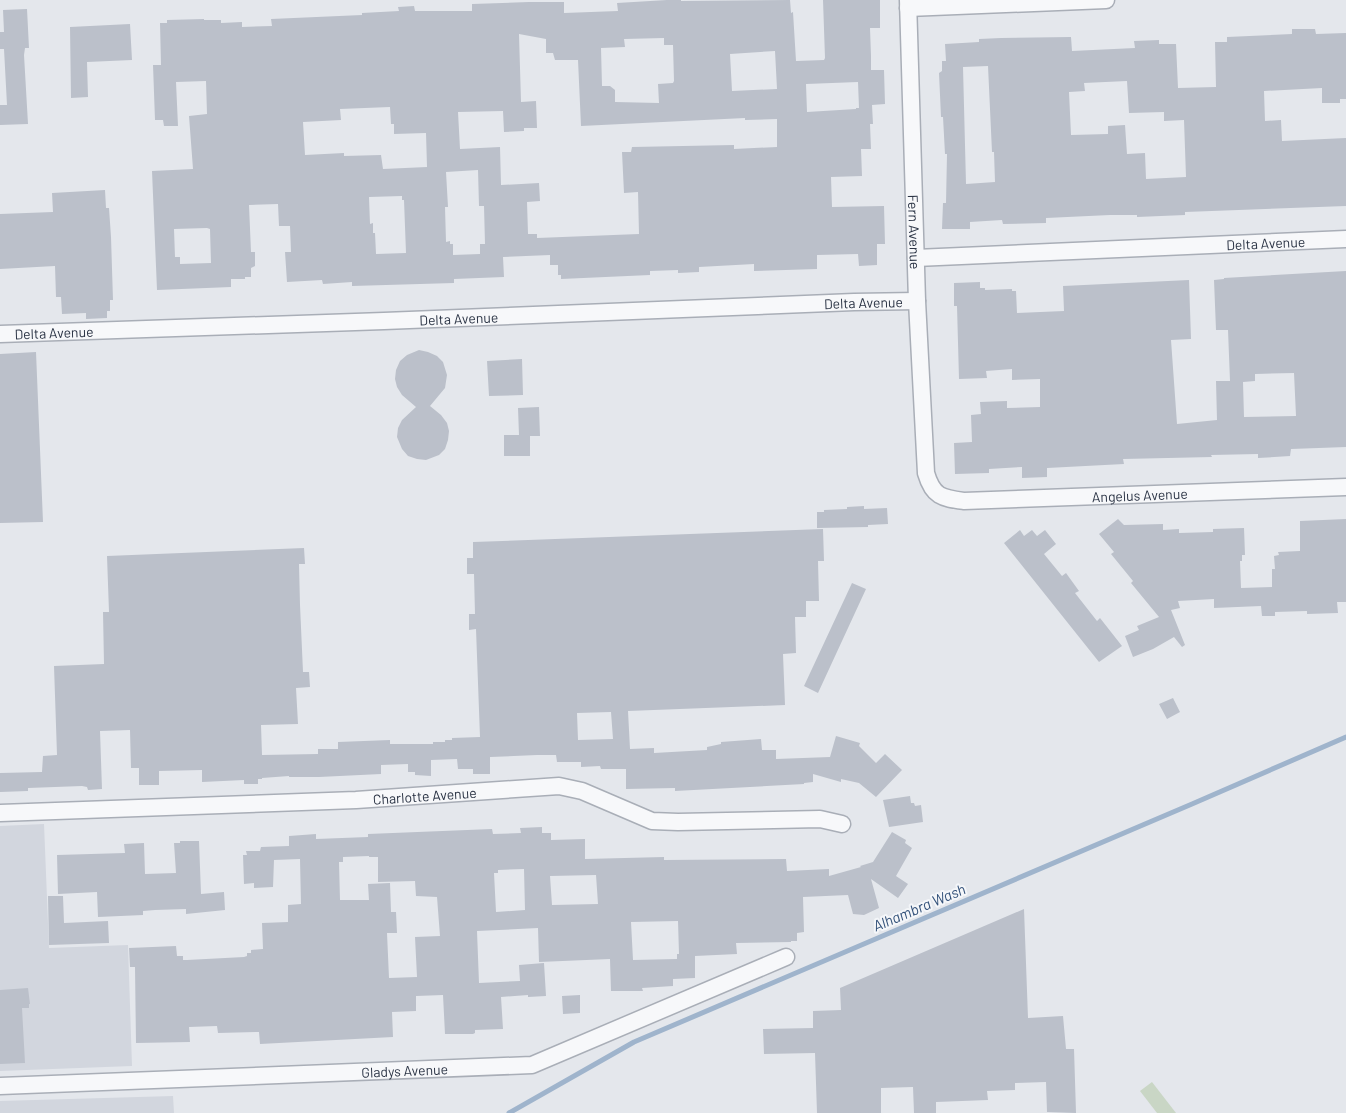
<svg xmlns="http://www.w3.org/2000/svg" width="1346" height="1113" viewBox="0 0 1346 1113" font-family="Barlow,sans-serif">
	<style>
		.built { fill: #d2d6de }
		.green { fill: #c9d6c5 }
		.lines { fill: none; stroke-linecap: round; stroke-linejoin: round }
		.stream { stroke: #9fb4cc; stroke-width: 5 }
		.building { fill: #bbc0ca; fill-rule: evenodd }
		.minor-casing { stroke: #a9aeb7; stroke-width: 19 }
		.minor { stroke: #f7f8fa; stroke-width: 16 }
		.labels { text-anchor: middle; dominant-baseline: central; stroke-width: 4; stroke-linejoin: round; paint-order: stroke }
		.street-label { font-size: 14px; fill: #2b3445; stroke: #f4f6f9 }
		.water-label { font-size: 15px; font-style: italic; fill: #34527a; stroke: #f4f6f9 }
	</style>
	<rect width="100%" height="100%" fill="#e4e7ec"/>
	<path class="built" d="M44 824 49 948 128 945 132 1066 0 1071V826Z
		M173 1096 174 1113H0V1101Z"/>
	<path class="green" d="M1152 1082 1176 1113H1157L1140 1091Z"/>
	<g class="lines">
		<path class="stream" d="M509 1113 634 1042 1192 804 1346 737"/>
	</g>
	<path class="building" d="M667 0H681V1L790 0 791 13 793 12 796 61 824 60 825 58 823 0H880V28H870L871 56V70H884L885 104 872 105 873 124H870L871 149H861L862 176 831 177 832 207 884 206 885 244H877V265L859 266 858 254 817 255V269L754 271V264L699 267V272L678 273V270L650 271V275L561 279V275H558V265H550V255L503 257 504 277 454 279V283L352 286V282L323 284 322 280 287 282 285 252H291L290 226H279L278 204 249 205 251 252H255V266L251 268V277H245V279H231V287L157 290 152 171 193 169 189 116 207 114 206 81 176 82 178 126H164L163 120H155L153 65H161L160 23H167V20L204 19V20H221V23L242 22V27L272 26 271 19 362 15V13L399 11 398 7 414 6 415 11H472V4L529 2H564V13L618 11 617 3ZM519 34 546 39V53H553L555 60H578L581 126 745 118V120L777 119V147L734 149V145L632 147 631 152H622L624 193 638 192 639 234 537 238V234H528L527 202 540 201 539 183 501 185 500 147 460 149 458 112 503 111 504 132 524 131V128H537L536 101 521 102ZM664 38V45H673L674 81 673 83 658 84 659 103 615 102V90L610 86H602L601 48 625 47 624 39ZM775 51 777 89 732 91 730 54ZM858 82 859 108H856V109L807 112 806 84ZM390 107 391 124H394V134L426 133 427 167 383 169 381 155 344 156V153L305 155 303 122 341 120 340 109ZM478 170 479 206H484L485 244H480V254L453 255V244H450V241L446 242 445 207H448L446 172ZM402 196V200H404L406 253 376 254 375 233H373V223L370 224 369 197ZM207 228 210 229 211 263 180 264V257H175L174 229Z
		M27 9 29 48H25L24 55 28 124 0 125V105H7L4 49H0V32H4L3 10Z
		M130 24 132 60 87 62 88 97 71 98 70 27Z
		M1292 29H1315L1316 34 1346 33V99H1340V103H1322V88L1264 91 1265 121 1281 120 1282 141 1346 138V206L1185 212V215L1137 217V215H1110L1046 218V223L1003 224 1002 220 970 222V229H942L943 203H946L947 154H945L943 117H941L939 73 942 71V61H946L945 44 979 42V39L1001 38 1071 37 1072 51 1135 48 1134 41 1159 40V44H1176L1178 88 1216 87 1215 42H1227V37L1292 34ZM988 66 992 152H994L995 182 966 184 963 67ZM1127 81 1129 113 1164 112V121L1184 120 1186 177 1146 179 1145 153 1127 154 1125 125 1108 126V134L1071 135 1069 92 1085 91 1084 83Z
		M105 190 106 208H109L111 237 113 300H110V311H107V318L86 319V313L62 314 61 297H56L55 266 0 269V214L53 212 52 193Z
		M1346 271V447L1291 449 1290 456 1258 458V454L1211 455 1212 457 1123 459 1124 464 1047 468V477L1022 478V467L989 469V473L955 474 954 443 972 442 971 415 981 414 980 402 1007 401V408L1040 407V379L1012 380V369L986 371 987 378 959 379 957 306H954V283L980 282V288H985V290L1012 289V291H1016L1017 313 1064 311 1063 286 1189 280 1191 339 1171 340 1177 424 1217 420 1216 381H1230L1228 330H1216L1214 280 1224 279V278ZM1294 373 1296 416 1244 417 1243 382 1255 381V374Z
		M419 350 428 352 437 356 443 362 447 375 445 388 430 406 441 415 447 423 449 431 448 440 445 449 439 455 426 460 417 459 408 456 402 449 397 437 398 428 402 420 416 407 402 395 397 387 395 379 396 370 400 361 407 355Z
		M36 352 43 522 0 523V354Z
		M522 359 523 395 489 396 487 361Z
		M539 407 540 436H530V456H504V435H519L518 408Z
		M864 506V509L887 508 888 524 868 525V527L817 528V512H824V510L847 509V507Z
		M1118 519 1124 525 1163 524V530L1179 529V533L1213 532V529L1244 528 1245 555H1242V561H1240L1241 588 1272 587V569H1275L1274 556 1279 555 1278 552 1300 551V521L1346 519V602H1337L1338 613 1307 614V611L1275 612V616H1262L1261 606 1214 608V599L1178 601 1180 608 1171 610 1185 645 1182 647 1174 637 1153 649 1133 657 1125 636 1139 630 1137 626 1159 617 1131 583 1133 581 1111 554 1114 552 1099 534Z
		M823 529 824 561H818L819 601H806V617H795L796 653 783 654 785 705 628 711 630 749 654 748V753L707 750V747L721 744V742L761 739 762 750H776V759L830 757 836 736 860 743 859 746 876 763 885 754 902 770 876 797 859 783 841 779V782L813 774V782L804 783V784L675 791V788L626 789V769H601L600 766 581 767V762H557L556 755H537L490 757V774H473V769H458L457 759 431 760V776L415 775V772H408V764L381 765V774L319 777H289V776L262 778V779H258V784H244V780L202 782V770L159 771V785H139V768H131L130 730 100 731 102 789 88 790 87 787 82 786 28 788V791L0 792V773L42 772 43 756 57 755 54 666 104 664 103 612H109L107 556 304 548 305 564H299L300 605 303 672H309L310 687 296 688 298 724 261 725 262 755 318 754V749H338V742L390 740V744H433V742H445V740H452V738L480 737 476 629 469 630V614H475L474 574H467V558H473V542ZM611 712 613 739 578 740 577 713Z
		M1020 530 1024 536 1032 530 1037 536 1045 530 1056 544 1044 554 1062 576 1066 573 1079 591 1075 593 1097 621 1100 618 1122 646 1099 662 1004 543Z
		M852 583 866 589 818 693 804 686Z
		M1173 698 1180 712 1167 719 1159 704Z
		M910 796 911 803H914L915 806 921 805 923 822 889 827 883 800Z
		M542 827V833H551V840L585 839V859L664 857V860L786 859 787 871 829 869V876L861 867 860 866 873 862 892 832 906 840 905 843 912 848 896 876 908 884 898 898 871 879 879 908 864 915 853 914 848 895 803 897 804 932 797 933V941H791V942L736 943 737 954 695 956V978L673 979V986L642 988 643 991H611L610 959 539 962 538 928 477 931 479 983 520 981 519 965 544 963 546 996 528 997V995L501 997 503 1029 475 1030V1033L473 1034H445L443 995 416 996V1011L392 1012 393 1037 260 1044 259 1032 218 1033 217 1026 189 1027 190 1042 136 1043 135 967H130L129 948 176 946 177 956H183V960H187L244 957 247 956V953H251V950L263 949 262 923 288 922V905L301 904 300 859 274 860 273 887 254 888V883L244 884 243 855H247L246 851H260L261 847 289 846V836L316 834V839L368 837V834L492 829 493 834 521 833 520 828ZM369 856V857H378V882L415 881 416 896 437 897 440 936 415 937 417 977 389 978 387 933H397L396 912H391L390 883 368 884 369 900H340L339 862H343V857ZM524 869 525 910 496 912 494 873H498V870ZM596 875 598 904 552 905 550 876ZM678 921 679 954H677V959L633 960 631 922Z
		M180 841H199L201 894 224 892 225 910 186 914V909L155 910 143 911V915L98 917 97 892 58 894 57 855 125 853 124 844 144 843 145 874 176 873 174 843H180Z
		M48 896H63L64 923 108 921 109 943 49 945Z
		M1024 909 1028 1018 1063 1016 1066 1049H1074L1076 1113 1047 1112 1046 1082 1015 1083V1090L987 1091 988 1100 936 1102V1113H914L913 1087 881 1088V1113H817L815 1053 764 1054 763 1029 813 1028V1011L841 1010 840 988Z
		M28 988 30 1004H29V1008H22L25 1063 0 1064V990Z
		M580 995V1013L563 1014 562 996Z"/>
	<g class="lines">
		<defs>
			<g id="minor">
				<path id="s1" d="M908 0 917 301 926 473C933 497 942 498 964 501L1346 487"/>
				<path d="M908 8 1106 0"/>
				<path id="s2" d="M916 258 1346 239"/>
				<path id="s3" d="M0 334 384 321 854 302 917 301"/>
				<path id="s4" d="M0 813 356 800 559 786 582 791 652 821 678 822 820 819 842 824"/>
				<path id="s5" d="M0 1086 532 1065 786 957"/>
			</g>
		</defs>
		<use href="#minor" class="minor-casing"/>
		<use href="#minor" class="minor"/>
	</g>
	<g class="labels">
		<g class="street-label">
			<text stroke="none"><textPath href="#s1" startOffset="232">Fern Avenue</textPath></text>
			<text stroke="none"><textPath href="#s2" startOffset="350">Delta Avenue</textPath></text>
			<text stroke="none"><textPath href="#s3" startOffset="864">Delta Avenue</textPath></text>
			<text stroke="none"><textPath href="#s3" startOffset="459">Delta Avenue</textPath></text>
			<text stroke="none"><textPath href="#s3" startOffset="54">Delta Avenue</textPath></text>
			<text stroke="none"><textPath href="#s1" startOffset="701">Angelus Avenue</textPath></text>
			<text stroke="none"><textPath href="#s4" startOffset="425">Charlotte Avenue</textPath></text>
			<text stroke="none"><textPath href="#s5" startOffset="405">Gladys Avenue</textPath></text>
		</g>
		<g class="water-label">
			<text transform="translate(919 907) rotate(-23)">Alhambra Wash</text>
		</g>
	</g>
</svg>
